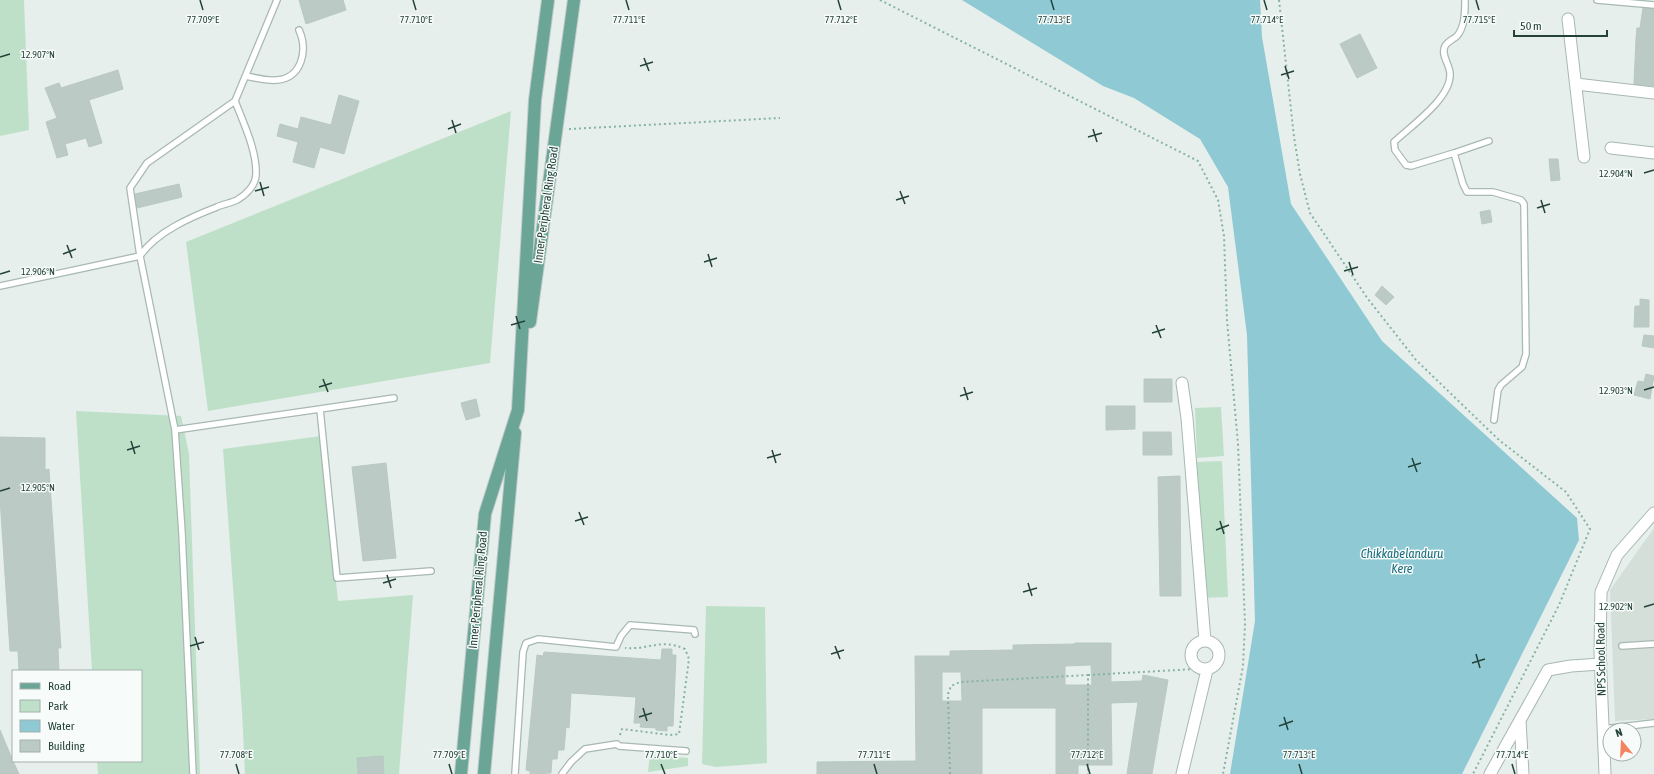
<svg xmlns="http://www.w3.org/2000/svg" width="1654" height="774" viewBox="0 0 1654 774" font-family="'Asap Condensed',sans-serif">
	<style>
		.built { fill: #d4dfda }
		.green { fill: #bfe0c8 }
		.water { fill: #8ec9d4 }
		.building { fill: #bbcac4; stroke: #b8c9c2; fill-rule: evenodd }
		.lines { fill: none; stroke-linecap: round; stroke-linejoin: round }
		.service-casing { stroke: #a8b8b2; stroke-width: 8 }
		.minor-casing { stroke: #a8b8b2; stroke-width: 13 }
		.primary-casing { stroke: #c2cac8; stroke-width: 14 }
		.path { stroke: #86b3a5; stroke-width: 2; stroke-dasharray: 2 3; stroke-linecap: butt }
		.service { stroke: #fff; stroke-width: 5.5 }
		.minor { stroke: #fff; stroke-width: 11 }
		.primary { stroke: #6aa596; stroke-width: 12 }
		.ticks { fill: none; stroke: #24423a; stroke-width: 1.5 }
		.labels { text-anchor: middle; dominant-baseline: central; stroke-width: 3; stroke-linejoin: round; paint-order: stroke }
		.street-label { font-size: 12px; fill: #24423a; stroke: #f7fbf9 }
		.water-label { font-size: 13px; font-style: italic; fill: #1c6f80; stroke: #f7fbf9 }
		.ticks-label { font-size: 10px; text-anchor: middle; fill: #24423a; stroke: #f7fbf9; stroke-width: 3; stroke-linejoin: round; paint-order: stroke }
	</style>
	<rect width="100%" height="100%" fill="#e6efeb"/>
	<path class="built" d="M1654 528V719L1615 721 1610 590Z"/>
	<path class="green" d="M0 0H24L29 130 0 136Z
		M511 111 490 363 208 411 186 242Z
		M1221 407 1224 456 1197 458 1195 408Z
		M76 411 181 416 189 454 200 774H98L97 761H141V671H92Z
		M321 436 338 601 413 595 399 774H245L242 711 223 449Z
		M1222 461 1228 597 1201 598 1195 462Z
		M706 606 765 607 767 763 716 767 702 764Z
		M650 755 688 758V766L648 772Z"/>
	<path class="water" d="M962 0H1260L1262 37 1291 204 1382 341 1577 518 1579 540 1462 774H1230L1255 621 1247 335 1228 187 1200 139 1134 98 1103 86Z"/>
	<path class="building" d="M299 0H343L346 10 306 24Z
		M1643 8 1654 9V86L1634 84 1636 39 1637 28H1640Z
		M1360 34 1377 68 1357 78 1340 44Z
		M118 70 123 89 89 100 102 143 89 147 86 138 65 144 68 155 57 158 46 122 57 118 45 88 59 83 61 88Z
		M339 95 359 101 344 154 320 147 314 168 293 162 298 142 277 136 280 124 298 129 301 117 331 125Z
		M1549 159H1558L1560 180 1551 181Z
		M179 184 182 197 137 208 135 194Z
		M1490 210 1492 222 1482 224 1480 212Z
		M1382 286 1394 297 1386 305 1375 295Z
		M1640 299 1649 300V327H1634L1635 306H1640Z
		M1644 335 1654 336V348L1642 346Z
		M1646 374 1654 376 1650 399 1634 395 1638 381 1644 382Z
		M1144 379H1172V402H1144Z
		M476 399 480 416 466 420 461 403Z
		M1106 406H1135V429L1106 430Z
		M1143 432H1171L1172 455H1143Z
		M0 437 45 438V470L49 469 61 648H58L59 671H19L18 651H10L0 498Z
		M386 463 396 558 363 561 352 467Z
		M1180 476 1181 596H1160L1158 477Z
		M1075 643H1111V682L1142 681 1143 675 1168 680 1152 774H1127L1138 702 1111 703 1112 765H1078V774H1056V708H982V774H817V762L916 761 915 656H950V651L1013 650V645L1075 644ZM1091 665 1092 685H1065V666ZM942 672H961L962 701H942Z
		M662 649H672V655H676L673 726H667V731L656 730V728L640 727 641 723H634L636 697 571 693 569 728 566 727 564 750H558L557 759H552L551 773 530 774V771L526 770 537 655 543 656 544 652 661 660Z
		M0 730 13 761 19 774H0Z
		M383 756 384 774H358L357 758Z"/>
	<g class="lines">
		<defs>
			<path id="service" d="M1465 0C1465 11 1465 27 1457 36 1454 39 1448 41 1445 46 1440 55 1451 66 1450 75 1450 99 1411 126 1394 142L1395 150 1406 165 1411 166 1454 153 1463 184 1467 192H1493L1521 200 1524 204 1526 354 1522 367 1501 385 1498 390 1494 420
				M1597 0 1654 5
				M246 76C256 78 266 81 277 80 302 78 308 50 299 30
				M1454 153 1489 141
				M0 286 140 256 130 188 147 163 235 101 277 0
				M320 409 394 398
				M175 430 320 409 337 578 431 571
				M1622 646 1654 644
				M1603 729 1654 723
				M193 774 182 533 175 430 140 256C156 232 191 217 217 207 223 204 231 203 237 200 246 195 256 185 256 174 257 151 243 122 235 101
				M515 774 523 652 526 643 538 639 616 647 621 636 630 625 694 630 695 634
				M562 774 571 762 585 749 617 744 619 746 686 751"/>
			<path id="minor" d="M1568 19 1584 157
				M1576 84 1654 93
				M1611 148 1654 153
				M1182 383 1187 418 1205 641
				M1191 655a14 14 0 1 1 28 0a14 14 0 1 1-28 0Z
				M1520 720 1523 774
				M1182 774 1207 670
				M1490 774 1548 670 1571 666 1601 664
				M1605 774 1600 653 1601 592 1617 555 1654 513"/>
			<path id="primary" d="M530 322 574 0
				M461 774 485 514 518 410 535 100 548 0
				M484 774 515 433"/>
		</defs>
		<use href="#service" class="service-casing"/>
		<use href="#minor" class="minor-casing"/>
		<use href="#primary" class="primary-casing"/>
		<path class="path" d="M880 0 1198 161 1218 200 1224 236 1227 320 1238 444 1245 624 1243 666 1223 774
			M1279 0 1294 137 1300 174 1310 213 1368 299 1416 360 1499 440 1566 492 1590 529 1559 605 1473 774
			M569 129 780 118
			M1088 675 1196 669
			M620 735 622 729 670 735 679 734 689 659 685 649C661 638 648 650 625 648
			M950 774 948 694 951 686 960 682 1088 675V774"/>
		<use href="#service" class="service"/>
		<use href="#minor" class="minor"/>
		<use href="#primary" class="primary"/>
	</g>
	<path class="ticks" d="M200 0 203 10M413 0 416 10M626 0 629 10M838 0 841 10M1051 0 1054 10M1264 0 1267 10M1476 0 1479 10M0 57 10 54M644 58 649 71M640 66 653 62M1285 66 1289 79M1281 75 1294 71M452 120 456 133M448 129 461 124M1093 129 1097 142M1088 137 1102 133M1644 173 1654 170M260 182 264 196M255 191 269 187M900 191 905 204M896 200 909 196M1541 200 1545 213M1537 208 1550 204M67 245 72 258M63 254 76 249M708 254 712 267M704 262 717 258M1349 262 1353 275M1344 271 1358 267M0 274 10 271M516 316 520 329M511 325 525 321M1156 325 1161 338M1152 333 1165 329M323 379 328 392M319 387 332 383M964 387 968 400M1644 390 1654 387M960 396 973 392M131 441 135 454M127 450 140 446M772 450 776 463M767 458 781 454M1412 458 1417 472M1408 467 1421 463M0 491 10 488M579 512 584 525M575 521 588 517M1220 521 1224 534M1216 530 1229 525M387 575 391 588M383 583 396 579M1028 583 1032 596M1023 592 1037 588M1644 607 1654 604M195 637 199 650M190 646 204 642M835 646 840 659M831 654 844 650M1476 654 1480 668M1472 663 1485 659M643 708 647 721M639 717 652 713M1284 717 1288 730M1279 726 1293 721M236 764 239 774M449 764 452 774M661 764 665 774M874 764 877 774M1087 764 1090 774M1299 764 1302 774M1512 764 1515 774"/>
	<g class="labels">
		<g class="street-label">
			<text transform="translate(546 205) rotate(-82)">Inner Peripheral Ring Road</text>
			<text transform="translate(478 590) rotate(-85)">Inner Peripheral Ring Road</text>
			<text transform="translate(1601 659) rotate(-91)">NPS School Road</text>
		</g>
		<g class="water-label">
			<text x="1402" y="553">Chikkabelanduru<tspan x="1402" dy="15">Kere</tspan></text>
		</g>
	</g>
	<g class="ticks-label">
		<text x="203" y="23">77.709°E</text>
		<text x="416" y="23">77.710°E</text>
		<text x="629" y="23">77.711°E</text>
		<text x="841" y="23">77.712°E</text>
		<text x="1054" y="23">77.713°E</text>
		<text x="1267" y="23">77.714°E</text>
		<text x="1479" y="23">77.715°E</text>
		<text x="38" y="58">12.907°N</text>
		<text x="1616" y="177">12.904°N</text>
		<text x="38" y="275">12.906°N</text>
		<text x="1616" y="394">12.903°N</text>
		<text x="38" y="491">12.905°N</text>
		<text x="1616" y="610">12.902°N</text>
		<text x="236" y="758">77.708°E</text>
		<text x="449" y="758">77.709°E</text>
		<text x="661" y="758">77.710°E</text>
		<text x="874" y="758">77.711°E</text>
		<text x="1087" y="758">77.712°E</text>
		<text x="1299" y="758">77.713°E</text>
		<text x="1512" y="758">77.714°E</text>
	</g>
	<rect x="12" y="670" width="130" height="92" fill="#f7fbf9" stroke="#a3b1ad"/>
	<rect x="20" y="683" width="20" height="6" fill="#6aa596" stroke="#a3b1ad"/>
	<text x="48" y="690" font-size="12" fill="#24423a">Road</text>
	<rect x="20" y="700" width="20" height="12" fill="#bfe0c8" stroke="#a3b1ad"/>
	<text x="48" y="710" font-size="12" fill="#24423a">Park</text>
	<rect x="20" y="720" width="20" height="12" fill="#8ec9d4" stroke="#a3b1ad"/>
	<text x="48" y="730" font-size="12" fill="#24423a">Water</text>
	<rect x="20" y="740" width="20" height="12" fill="#bbcac4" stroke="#a3b1ad"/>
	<text x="48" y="750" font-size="12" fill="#24423a">Building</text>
	<g transform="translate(1622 742) rotate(342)"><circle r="19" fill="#f7fbf9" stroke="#a3b1ad"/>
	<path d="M0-3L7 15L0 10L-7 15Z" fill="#f4845f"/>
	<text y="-6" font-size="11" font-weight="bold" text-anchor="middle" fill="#24423a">N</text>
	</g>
	<path d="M1514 30v6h93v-6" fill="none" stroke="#24423a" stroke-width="2"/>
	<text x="1520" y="30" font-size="12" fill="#24423a" stroke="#f7fbf9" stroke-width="3" paint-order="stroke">50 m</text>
</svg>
